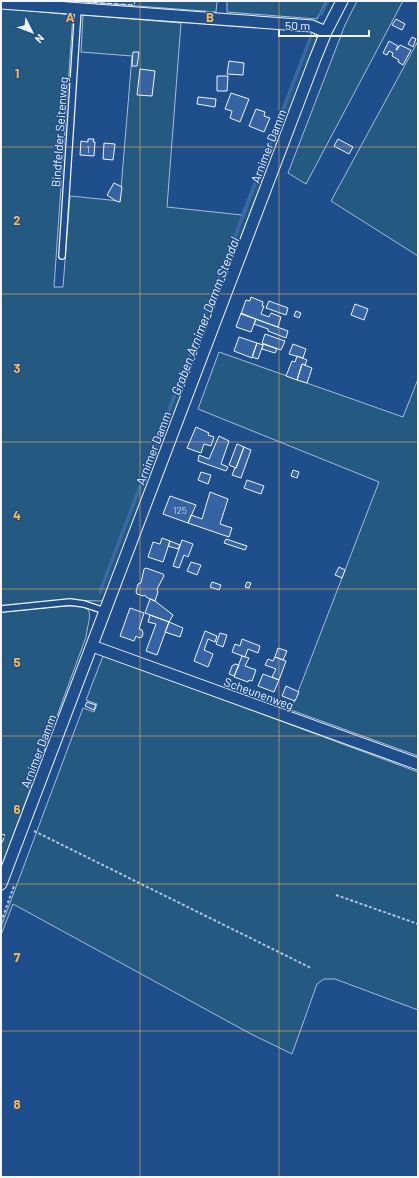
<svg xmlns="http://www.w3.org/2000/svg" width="419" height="1178" viewBox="0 0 419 1178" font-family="Barlow,sans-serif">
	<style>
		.green { fill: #245a82; stroke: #a8bbd7 }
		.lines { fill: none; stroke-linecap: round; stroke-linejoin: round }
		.stream { stroke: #3b69a3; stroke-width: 3.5 }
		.building { fill: #3563a3; stroke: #f2f6ff }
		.service-casing { stroke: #f2f6ff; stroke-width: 8 }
		.minor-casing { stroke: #f2f6ff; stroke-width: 13 }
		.path { stroke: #b3c4dc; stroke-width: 2; stroke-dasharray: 3 2; stroke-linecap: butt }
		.service { stroke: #1f4e8c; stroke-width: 5.5 }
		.minor { stroke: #1f4e8c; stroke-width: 11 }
		.fence { stroke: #f2f6ff; stroke-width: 1; stroke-dasharray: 5 2; stroke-linecap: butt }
		.grid { fill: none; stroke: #ffb74d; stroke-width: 1; stroke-opacity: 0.55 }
		.labels { text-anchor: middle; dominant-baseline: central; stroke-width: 3; stroke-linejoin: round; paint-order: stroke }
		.number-label { font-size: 10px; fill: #c3d1e8 }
		.street-label { font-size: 12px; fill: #f2f6ff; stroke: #1f4e8c }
		.water-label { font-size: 13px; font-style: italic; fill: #f2f6ff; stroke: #1f4e8c }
		.grid-label { font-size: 13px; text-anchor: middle; font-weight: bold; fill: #ffb74d; stroke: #1f4e8c; stroke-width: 3; stroke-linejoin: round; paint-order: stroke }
	</style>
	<rect width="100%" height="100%" fill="#1f4e8c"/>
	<path class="green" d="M72 1H217L216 12Z
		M227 1H326L317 19 227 12Z
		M357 1H403L306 184 288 173 345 25Z
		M1 8 73 15 54 287H63L70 196 120 201 132 56 81 52 83 15 181 23 167 207 242 215 312 32 317 37 308 66 251 210 105 598 101 601 67 600 1 606Z
		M418 41V256L331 201Z
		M219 352 403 417 418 379V756L291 710 379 482 198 409Z
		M67 606C98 605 89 614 86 637L1 869V612Z
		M103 656 138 668 418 772V1010L335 979H324L317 984 292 1054 251 1034 13 904 1 935V927L83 708 94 712 97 704 86 700Z"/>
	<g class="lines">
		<path class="stream" d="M321 14 328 1
			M100 592 310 39"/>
	</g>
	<path class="building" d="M396 19 405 24 402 30 392 25Z
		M412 37 416 39 413 47 408 44Z
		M389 41 398 46 396 50H397L400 45 411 50 403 65 398 62 399 60 392 56 393 53 389 51 387 55 383 53Z
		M133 52H139L137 66H132Z
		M229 61 244 63 243 75 227 74Z
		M140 69 155 71 152 96 137 95Z
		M217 76H228L227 91H217Z
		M231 93 249 99 240 122 230 118 232 111 225 109Z
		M198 97 216 99 215 107 197 104Z
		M256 109 265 112 264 116 270 118 264 132 249 126Z
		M88 139H94L93 142H95L94 156 80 155 81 141 88 142Z
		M338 139 353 147 349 154 334 146Z
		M104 143 115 144 113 160 103 159Z
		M114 183 122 187 120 202 116 201 107 195Z
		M251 297 263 302 262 306H264L261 314 269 317 271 313 281 317 278 327 241 314 246 300 250 301Z
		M269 301 288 308 286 315 266 308Z
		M355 304 368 309 364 320 351 315Z
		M296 311 301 313 299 318 294 316Z
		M241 313 256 319 251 332 236 327Z
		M256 319 288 331 286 338 268 331V329L254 324Z
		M265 334 285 341 281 350 262 343Z
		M239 337 257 343 252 358 234 351Z
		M257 343 263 345 258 359 252 357Z
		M263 344 277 349 275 353 262 349Z
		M293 344 306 349 303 358 289 354Z
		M297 356 307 360 305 365 302 364 297 380 286 376 292 361 295 362Z
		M302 364 312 368 307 383 297 380Z
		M196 427 209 433 208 435 214 437 211 446 204 444 201 453 187 448Z
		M219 436 229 441 221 464 228 467 226 471 198 461 199 455 209 459Z
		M237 444 244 447 236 468 229 465Z
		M244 447 251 450 241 478 232 475 235 468H236Z
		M293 470 299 472 297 478 291 476Z
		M201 472 211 475 208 484 198 480Z
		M247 480 264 486 261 494 244 488Z
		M210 492 228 499 220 524 232 528 229 537 188 523 191 515 202 519Z
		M170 496 196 505 188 523 163 514Z
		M162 538 170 541 163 562 148 557 153 542 160 544Z
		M226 539 247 546 245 550 224 543Z
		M182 540 193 544 188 557 184 555 179 568 173 566Z
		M170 541 180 545 178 549 168 546Z
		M191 562 201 565 197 575 187 571Z
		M339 567 345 570 342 578 335 575Z
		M146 568 163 574 164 576 157 589 158 592 155 601 146 597 145 595 143 596 137 594 136 592 138 584 141 583 144 569Z
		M212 582 221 585 219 590 210 587Z
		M247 582 251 583 249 588 245 587Z
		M150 599 155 601 173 615 169 622 145 613Z
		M130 608 144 613 139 629 142 630 143 633 142 637 139 638 136 636 134 641 120 636Z
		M150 615 169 622 157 655 146 651 156 624 148 622Z
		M169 622 183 628 180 637 165 632Z
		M205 631 217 636 215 642 208 639 204 650 213 654 208 667 194 661Z
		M220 633 227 635 223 647 216 644Z
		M242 639 260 646 258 653 248 649 245 657 232 652 235 644 240 646Z
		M278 648 287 651 283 660 275 657Z
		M242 656 249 658 245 666 256 670 252 681 249 680 248 682 234 677Z
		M275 657 286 661 279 680 272 677 276 669 265 665 268 659 273 661Z
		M235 664 239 665 234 676 229 674 232 666Z
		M263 674 279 680 274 692 258 686Z
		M286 686 299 692 295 701 282 696Z
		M87 702 96 705 94 710 85 706Z"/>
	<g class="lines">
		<defs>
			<path id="service" d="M62 256 78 9
				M1 609 70 602 84 604 105 611"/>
			<path id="minor" d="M1 3 312 26 326 32
				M92 646 418 764
				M1 884 315 59 326 32 342 1"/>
		</defs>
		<use href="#service" class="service-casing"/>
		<use href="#minor" class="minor-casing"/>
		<path class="path" d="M34 831 311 968
			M336 895 418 924
			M1 922 14 886"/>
		<use href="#service" class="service"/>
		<use href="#minor" class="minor"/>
		<path class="fence" d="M72 1 134 5 135 1
			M1 834 5 835 1 846"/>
	</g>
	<path class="grid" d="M140 1V1177M279 1V1177M1 147H418M1 294H418M1 442H418M1 589H418M1 736H418M1 884H418M1 1031H418"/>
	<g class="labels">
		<g class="number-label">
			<text x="88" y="149">1</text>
			<text x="180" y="510">125</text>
		</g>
		<g class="street-label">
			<text transform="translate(59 132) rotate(-86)">Bindfelder Seitenweg</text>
			<text transform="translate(268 146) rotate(-69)">Arnimer Damm</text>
			<text transform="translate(153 448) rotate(-69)">Arnimer Damm</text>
			<text transform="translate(259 693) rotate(20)">Scheunenweg</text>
			<text transform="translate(38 751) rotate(-69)">Arnimer Damm</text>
		</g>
		<g class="water-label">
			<text transform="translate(205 316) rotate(-69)">Graben Arnimer Damm Stendal</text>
		</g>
	</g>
	<g class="grid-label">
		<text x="70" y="22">A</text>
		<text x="210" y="22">B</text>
		<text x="17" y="78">1</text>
		<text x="17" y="225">2</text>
		<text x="17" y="373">3</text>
		<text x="17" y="520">4</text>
		<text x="17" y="667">5</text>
		<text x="17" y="814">6</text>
		<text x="17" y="962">7</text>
		<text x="17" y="1109">8</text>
	</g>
	<rect width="419" height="1178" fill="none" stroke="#f2f6ff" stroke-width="4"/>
	<g transform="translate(32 32) rotate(132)" stroke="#1f4e8c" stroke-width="3" paint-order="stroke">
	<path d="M0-3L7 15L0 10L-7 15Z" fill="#f2f6ff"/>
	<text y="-6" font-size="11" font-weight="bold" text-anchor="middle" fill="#f2f6ff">N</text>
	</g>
	<path d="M279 30v6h90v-6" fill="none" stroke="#f2f6ff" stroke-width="2"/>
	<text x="285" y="30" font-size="12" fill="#f2f6ff" stroke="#1f4e8c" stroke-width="3" paint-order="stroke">50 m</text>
</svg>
